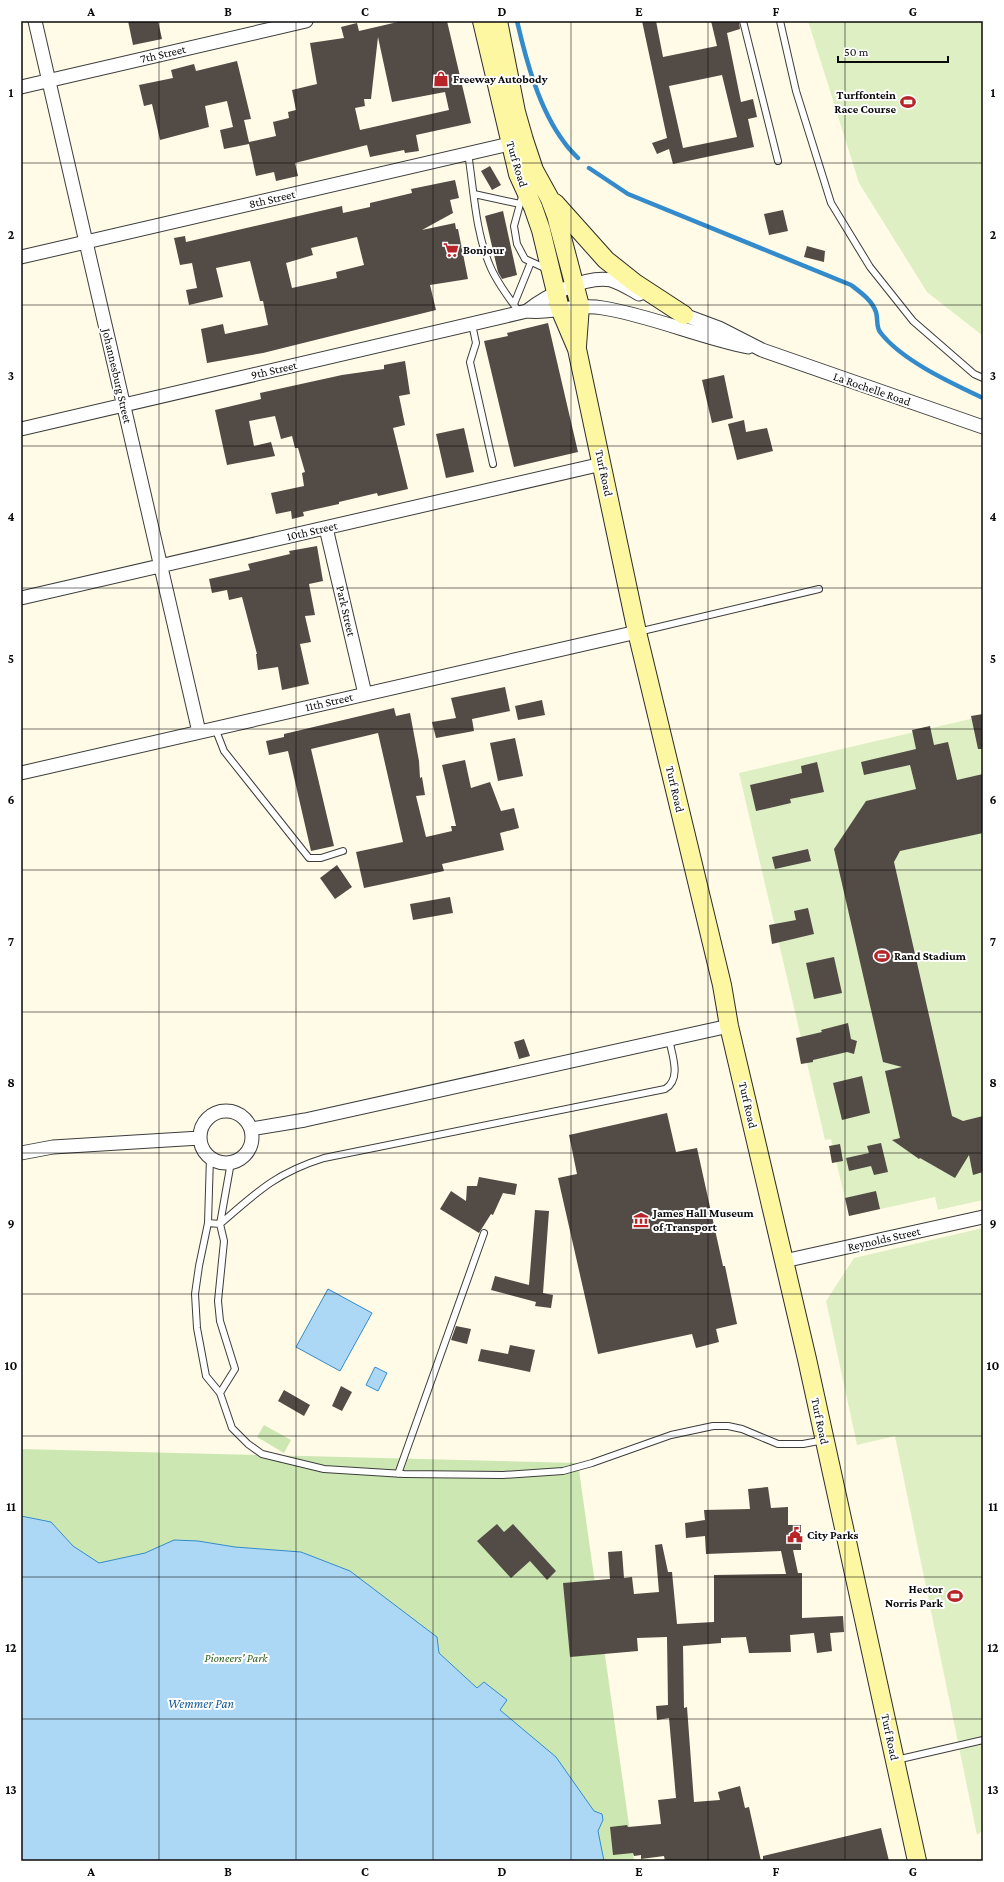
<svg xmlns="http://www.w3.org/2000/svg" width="1004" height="1882" viewBox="0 0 1004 1882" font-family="'Crimson Pro',serif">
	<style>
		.green { fill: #cce7b2 }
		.pitch { fill: #dfefc4 }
		.water { fill: #acd8f5; stroke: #348bcb }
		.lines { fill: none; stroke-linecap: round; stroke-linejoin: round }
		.stream { stroke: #348bcb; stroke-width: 4.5 }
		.building { fill: #524b46; fill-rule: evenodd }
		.lane-casing { stroke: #3d3d3d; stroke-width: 8 }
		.street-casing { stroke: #3d3d3d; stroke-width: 15 }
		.secondary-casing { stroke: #2c2c2c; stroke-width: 20 }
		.lane { stroke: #fff; stroke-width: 6 }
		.street { stroke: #fff; stroke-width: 13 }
		.secondary { stroke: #fef7a2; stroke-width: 18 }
		.grid { fill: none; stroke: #0a0a0a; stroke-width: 1; stroke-opacity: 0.55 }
		.labels { text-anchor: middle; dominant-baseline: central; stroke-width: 4; stroke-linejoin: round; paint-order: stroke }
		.street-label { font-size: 12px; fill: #0a0a0a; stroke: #fff }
		.poi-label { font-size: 12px; font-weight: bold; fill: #0a0a0a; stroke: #fff; text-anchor: start }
		.park-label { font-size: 12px; font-style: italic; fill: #285f1c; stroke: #fff }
		.water-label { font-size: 13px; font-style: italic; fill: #165c98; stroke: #fff }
		.neatline { fill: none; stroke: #0a0a0a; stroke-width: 1.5 }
		.grid-label { font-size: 13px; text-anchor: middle; font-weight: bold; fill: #0a0a0a }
	</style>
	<rect width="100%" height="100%" fill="#fffbe6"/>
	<path class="green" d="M264 1425 291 1440 284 1453 257 1437Z
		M21 1449 578 1463 634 1861H21Z"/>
	<path class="pitch" d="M808 21H983V336L927 292 859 183Z
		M983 716V1200L938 1210 935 1197 849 1216 831 1139 825 1140 739 773Z
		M983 1228V1830L977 1835 895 1436 857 1445 826 1301 854 1258Z"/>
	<path class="water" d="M328 1289 372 1313 340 1371 296 1347Z
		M375 1367 387 1373 378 1391 366 1385Z
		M21 1516 51 1522 73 1546 99 1563 145 1553 174 1540 198 1541 235 1547 301 1552 350 1571 437 1637 439 1653 477 1688 484 1682 507 1700 500 1710 556 1757 594 1811 602 1814 603 1820 598 1831 604 1861H21Z"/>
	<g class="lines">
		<path class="stream" d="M517 21C526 60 539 109 564 142 568 148 573 153 578 158
			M589 168 628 194 851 285C860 292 872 300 876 312 878 318 876 327 880 332 901 360 951 383 983 398"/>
	</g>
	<path class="building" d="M128 21H158L162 39 133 45Z
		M402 21H447L471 123 416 135 419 151 405 153 404 150 370 157 367 145 295 163 298 176 276 181 274 172 256 176 249 144 224 149 220 130 233 127 227 101 205 106 209 127 160 140 152 104 144 106 139 85 173 78 171 70 194 64 196 71 237 61 251 119 244 120 249 142 276 136 273 122 289 118 288 112 296 110 292 90 317 84 310 43 344 38 341 27 357 23 359 31ZM378 37 392 102 445 92 449 110 360 130 355 108 365 106 364 99H371Z
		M642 21H656L663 57 717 46 711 21H739L740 29 727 33 741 102 753 99 757 117 748 119 754 147 673 164 669 149 657 154 652 143 667 138ZM722 75 737 137 683 148 669 86Z
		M490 166 501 185 492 190 481 171Z
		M455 180 459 198 450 200 453 213 422 230 455 223 456 229H458L468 279 430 285 436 310 263 353 207 363 201 329 223 324 225 334 268 325 263 301H260L250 261 216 268 223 297 189 305 186 290 197 288 192 263 180 265 174 238 185 236 186 242 342 206 343 213 370 207V203L412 193 411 189ZM357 237 364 265 336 272 337 278 292 288 286 263 313 255 311 248Z
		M783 210 788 231 769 235 764 214Z
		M503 211 517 275 502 279 498 272 485 216Z
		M807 246 825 251 824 262 804 257Z
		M548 323 578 452 514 467 484 341 508 336 507 333Z
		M405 361 410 394 399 396 405 425 393 428 408 489 378 496 377 493 339 502V504L303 512 304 516 292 519 291 511 276 514 271 493 304 486 302 473 305 472 298 448H295L292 436 281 439 275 416 249 421 254 446 271 442 275 456 227 465 215 410 261 399 260 393 342 375 384 369V365Z
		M724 375 733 418 712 423 702 380Z
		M744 420 746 432 767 428 773 451 737 460 728 424Z
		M464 428 474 472 446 478 436 434Z
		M317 546 323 581 309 584 315 615 305 616 311 642 300 644 309 684 282 690 278 667 258 670 256 654H257L242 597 229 600 227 590 212 593 209 579 250 570 248 564 290 554 289 551Z
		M505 687 510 711 472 719 474 731 436 738 432 722 456 718 451 698Z
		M542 700 545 715 518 720 515 706Z
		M394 708 396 716 410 713 419 761 420 778 422 777 425 795 416 796 426 837 452 831 451 826H456L442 765 465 760 471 788 490 782 501 811 514 808 519 828 500 833 504 850 442 864 444 871 364 888 356 852 403 842 378 733 311 749 334 846 311 851 288 751 269 755 266 741 284 737V734Z
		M983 714V749H978L971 716Z
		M930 726 934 745 948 742 957 780 983 774V833L900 851 894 862 952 1116 963 1121 983 1116V1172L973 1175 969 1155 955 1178 920 1158 919 1159 892 1140 900 1138 885 1071 902 1067 883 1062 834 849 866 801 916 789 910 765 864 775 861 762 916 749 912 730Z
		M515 738 523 776 498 781 490 743Z
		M817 762 824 792 790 799 791 803 756 811 750 785 802 773 801 766Z
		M808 849 811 861 775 869 772 857Z
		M337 865 352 887 335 899 320 878Z
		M450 897 453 913 413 920 410 904Z
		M808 908 814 934 772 944 769 925 796 920 794 911Z
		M834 957 842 993 814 999 806 963Z
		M848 1023 851 1039 857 1041 854 1054 847 1052 813 1060V1062L801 1064 796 1038 822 1032 821 1030Z
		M524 1039 530 1056 519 1059 514 1042Z
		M862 1076 870 1113 842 1120 833 1083Z
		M667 1113 676 1152 697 1148 723 1266H725L737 1324 716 1329 719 1342 696 1348 692 1334 598 1354 558 1178 577 1174 569 1135Z
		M881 1143 888 1172 874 1175 871 1166 849 1171 846 1158 869 1153 867 1146Z
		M840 1144 843 1161 832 1163 829 1146Z
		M479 1177 517 1184 515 1195 503 1193 493 1215 491 1214 479 1233 440 1209 451 1191 466 1201 467 1186H477Z
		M876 1191 880 1209 849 1216 845 1198Z
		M535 1210 549 1211 543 1293 553 1295 551 1308 535 1306 536 1302 491 1290 495 1276 529 1285Z
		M456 1326 471 1329 467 1344 451 1340Z
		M510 1345 535 1350 530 1372 478 1361 481 1349 508 1354Z
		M341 1386 352 1392 342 1411 332 1406Z
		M284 1390 310 1405 304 1416 278 1401Z
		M768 1487 771 1508 788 1507V1525H801V1550H793L798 1573H802V1618L843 1616 844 1632 830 1633 832 1651 817 1653 814 1633 790 1635 791 1652 749 1653 746 1637 721 1638V1643L683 1646 684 1708 687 1707 694 1802 720 1800 718 1792 740 1786 745 1808 749 1807 761 1861H665L664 1856 641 1859V1855L634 1856 633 1853 613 1855 610 1827 627 1825 628 1827 661 1824 658 1800 676 1798 669 1718 657 1720 656 1706 668 1705 667 1637 637 1638 638 1651 570 1657 563 1583 610 1579 608 1552 622 1551 624 1578 632 1577 634 1594 659 1592 655 1545 662 1544 668 1572H672L677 1624 714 1622V1575L786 1574 781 1551 706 1554 705 1536 686 1538 685 1523 705 1520 704 1510 750 1509 748 1489Z
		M497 1524 504 1532 513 1524 556 1571 547 1580 530 1561 511 1578 477 1541Z
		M881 1828 889 1861H763V1856Z"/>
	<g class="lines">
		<defs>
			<path id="lane" d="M743 21 778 161
				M780 21 796 91 831 203 870 267 913 321 974 374 983 378
				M468 153C474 191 475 230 490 266 497 283 509 298 520 313
				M523 193 514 226 517 244 525 259 547 269
				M474 194 520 204
				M514 304 531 262
				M472 324 476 343 470 362 493 464
				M638 632 819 589
				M215 728 224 751 309 858H321L343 851
				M210 1157 208 1223 199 1266 195 1294 197 1328 206 1376 220 1393 232 1428 248 1444 262 1454 324 1469 404 1474 503 1475 563 1471 592 1463 671 1435 713 1426H728L742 1429 778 1444H803L824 1440
				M208 1223 220 1224C257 1192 276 1173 324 1158L665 1089C682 1079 672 1055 669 1039
				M220 1393 235 1369 220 1321 218 1301 224 1241 220 1224 231 1162
				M398 1474 484 1233
				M896 1760 983 1740"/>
			<path id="street" d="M35 21 199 732
				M21 87 306 21
				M21 257 518 142
				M527 311C553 314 576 303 603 308 652 316 699 337 748 347
				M676 312 719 328 762 350 983 427
				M21 429 527 311C546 296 586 275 611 280 621 283 630 289 639 294
				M326 528 365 694
				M21 598 602 464
				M21 773 637 632
				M200 1137a26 26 0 1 1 52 0a26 26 0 1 1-52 0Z
				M251 1129 305 1120 729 1026
				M21 1153 53 1147 200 1138
				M784 1261 983 1217"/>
			<path id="secondary" d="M482 21 518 174 533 207 541 230 560 309 577 349 637 632 722 985 729 1026 807 1359 917 1861
				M498 21 516 112 524 140 534 170 550 199 556 215 580 306 577 346
				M555 203 606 260 635 283 684 315"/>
		</defs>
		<use href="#lane" class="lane-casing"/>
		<use href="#street" class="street-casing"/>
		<use href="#secondary" class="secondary-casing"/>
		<use href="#lane" class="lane"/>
		<use href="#street" class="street"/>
		<use href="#secondary" class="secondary"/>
	</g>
	<path class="grid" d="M159 21V1861M296 21V1861M433 21V1861M571 21V1861M708 21V1861M845 21V1861M21 163H983M21 305H983M21 446H983M21 588H983M21 729H983M21 870H983M21 1012H983M21 1153H983M21 1294H983M21 1436H983M21 1577H983M21 1719H983"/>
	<defs>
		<symbol id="shop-bare" viewBox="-9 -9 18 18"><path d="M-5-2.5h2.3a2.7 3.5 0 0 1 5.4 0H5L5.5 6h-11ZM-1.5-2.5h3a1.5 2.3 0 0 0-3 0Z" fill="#b72528" stroke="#fff" stroke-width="2.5" paint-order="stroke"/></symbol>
		<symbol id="stadium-bare" viewBox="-9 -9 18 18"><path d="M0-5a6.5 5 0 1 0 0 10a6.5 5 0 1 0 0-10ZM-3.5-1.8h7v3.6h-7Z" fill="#b72528" stroke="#fff" stroke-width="2.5" paint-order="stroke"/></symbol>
		<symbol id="supermarket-bare" viewBox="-9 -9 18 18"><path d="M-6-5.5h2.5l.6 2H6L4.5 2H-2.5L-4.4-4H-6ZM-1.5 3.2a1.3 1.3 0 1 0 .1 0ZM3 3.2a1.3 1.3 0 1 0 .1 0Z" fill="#b72528" stroke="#fff" stroke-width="2.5" paint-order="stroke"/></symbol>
		<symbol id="museum-bare" viewBox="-9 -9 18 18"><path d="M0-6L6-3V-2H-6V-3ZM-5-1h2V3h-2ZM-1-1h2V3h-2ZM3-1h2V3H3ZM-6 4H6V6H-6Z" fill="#b72528" stroke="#fff" stroke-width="2.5" paint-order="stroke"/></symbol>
		<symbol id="civic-bare" viewBox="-9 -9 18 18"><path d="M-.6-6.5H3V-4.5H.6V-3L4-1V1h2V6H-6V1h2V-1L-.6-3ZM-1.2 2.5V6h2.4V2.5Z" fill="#b72528" stroke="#fff" stroke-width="2.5" paint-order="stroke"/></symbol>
	</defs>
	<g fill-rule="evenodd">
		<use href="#shop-bare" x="430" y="68" width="22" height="22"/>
		<use href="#stadium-bare" x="897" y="91" width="22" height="22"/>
		<use href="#supermarket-bare" x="440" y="239" width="22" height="22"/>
		<use href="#stadium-bare" x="871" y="945" width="22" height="22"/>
		<use href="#museum-bare" x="630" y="1209" width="22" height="22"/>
		<use href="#civic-bare" x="784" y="1524" width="22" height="22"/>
		<use href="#stadium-bare" x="944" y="1585" width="22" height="22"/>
	</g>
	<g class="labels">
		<g class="street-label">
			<text transform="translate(163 54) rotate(-13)">7th Street</text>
			<text transform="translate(517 164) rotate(73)">Turf Road</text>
			<text transform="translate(272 199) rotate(-13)">8th Street</text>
			<text transform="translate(274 370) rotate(-13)">9th Street</text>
			<text transform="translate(117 376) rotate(77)">Johannesburg Street</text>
			<text transform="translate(872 389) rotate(19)">La Rochelle Road</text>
			<text transform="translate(604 473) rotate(78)">Turf Road</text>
			<text transform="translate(312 531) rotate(-13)">10th Street</text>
			<text transform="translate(346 611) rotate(77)">Park Street</text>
			<text transform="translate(329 702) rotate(-13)">11th Street</text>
			<text transform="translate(675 789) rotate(77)">Turf Road</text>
			<text transform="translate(748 1105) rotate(77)">Turf Road</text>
			<text transform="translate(884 1239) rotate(-13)">Reynolds Street</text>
			<text transform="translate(820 1421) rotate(78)">Turf Road</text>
			<text transform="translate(890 1737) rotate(78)">Turf Road</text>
		</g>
		<g class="poi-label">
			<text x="453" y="79">Freeway Autobody</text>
			<text x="896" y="95" text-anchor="end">Turffontein<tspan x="896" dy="14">Race Course</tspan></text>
			<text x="463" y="250">Bonjour</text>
			<text x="894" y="956">Rand Stadium</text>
			<text x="653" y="1213">James Hall Museum<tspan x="653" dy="14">of Transport</tspan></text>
			<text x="807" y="1535">City Parks</text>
			<text x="943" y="1589" text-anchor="end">Hector<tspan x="943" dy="14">Norris Park</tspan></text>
		</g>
		<g class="park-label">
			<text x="236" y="1658">Pioneers' Park</text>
		</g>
		<g class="water-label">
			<text x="201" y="1703">Wemmer Pan</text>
		</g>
	</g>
	<rect width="1004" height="1882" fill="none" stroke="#ffffff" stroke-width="44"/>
	<path d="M838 56v6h110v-6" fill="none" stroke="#0a0a0a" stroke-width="2"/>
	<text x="844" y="56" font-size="12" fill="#0a0a0a" stroke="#ffffff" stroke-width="3" paint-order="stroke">50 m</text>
	<rect x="22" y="22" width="960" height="1838" class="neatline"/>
	<g class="grid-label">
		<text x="91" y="16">A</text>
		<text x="228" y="16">B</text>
		<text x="365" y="16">C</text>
		<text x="502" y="16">D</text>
		<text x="639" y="16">E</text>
		<text x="776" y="16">F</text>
		<text x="913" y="16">G</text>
		<text x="11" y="97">1</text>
		<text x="993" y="97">1</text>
		<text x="11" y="239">2</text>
		<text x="993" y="239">2</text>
		<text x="11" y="380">3</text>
		<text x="993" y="380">3</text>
		<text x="11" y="521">4</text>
		<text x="993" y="521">4</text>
		<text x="11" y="663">5</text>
		<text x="993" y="663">5</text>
		<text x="11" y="804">6</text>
		<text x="993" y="804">6</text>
		<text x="11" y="946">7</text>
		<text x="993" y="946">7</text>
		<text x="11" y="1087">8</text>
		<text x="993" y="1087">8</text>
		<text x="11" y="1228">9</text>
		<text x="993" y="1228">9</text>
		<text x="11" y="1370">10</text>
		<text x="993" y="1370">10</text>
		<text x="11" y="1511">11</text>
		<text x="993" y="1511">11</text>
		<text x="11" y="1652">12</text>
		<text x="993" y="1652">12</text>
		<text x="11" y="1794">13</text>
		<text x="993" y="1794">13</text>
		<text x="91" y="1876">A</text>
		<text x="228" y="1876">B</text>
		<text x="365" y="1876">C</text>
		<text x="502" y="1876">D</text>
		<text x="639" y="1876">E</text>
		<text x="776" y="1876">F</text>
		<text x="913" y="1876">G</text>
	</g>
</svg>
